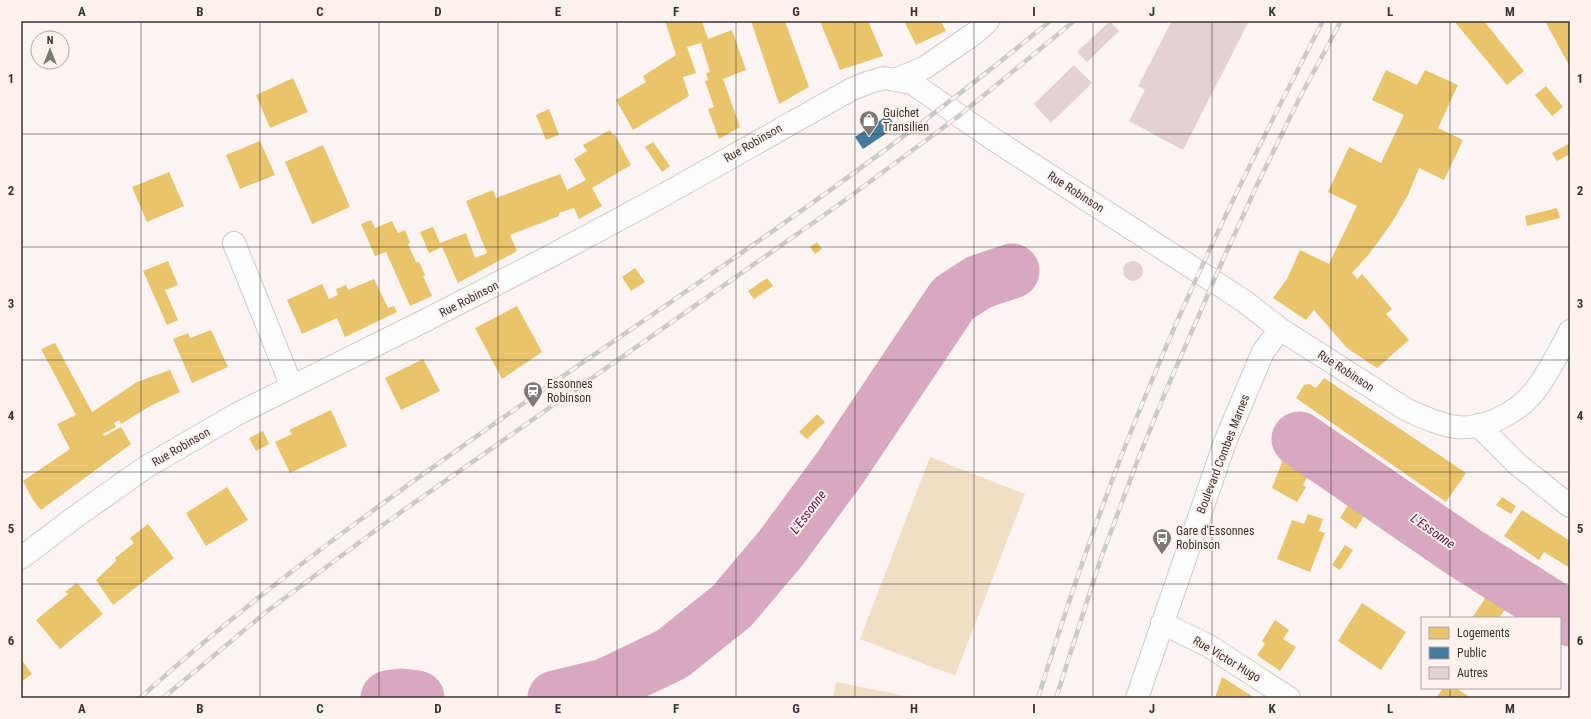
<svg xmlns="http://www.w3.org/2000/svg" width="1591" height="719" viewBox="0 0 1591 719" font-family="'Roboto Condensed',sans-serif">
	<style>
		.green { fill: #f1dfc5 }
		.homes { fill: #e9c46a }
		.public { fill: #457b9d }
		.lines { fill: none; stroke-linecap: round; stroke-linejoin: round }
		.river { stroke: #d8a7c0; stroke-width: 55 }
		.building { fill: #e4d1d3 }
		.minor-casing { stroke: #cfcac8; stroke-width: 24 }
		.minor { stroke: #fefdfd; stroke-width: 22 }
		.rail-casing { stroke: #cbcac8; stroke-width: 4.5 }
		.rail { stroke: #fff1ee; stroke-width: 3; stroke-dasharray: 9; stroke-linecap: butt }
		.grid { fill: none; stroke: #3a3534; stroke-width: 1; stroke-opacity: 0.55 }
		.labels { text-anchor: middle; dominant-baseline: central; stroke-width: 4; stroke-linejoin: round; paint-order: stroke }
		.poi-label { font-size: 12px; fill: #3a3534; stroke: #fff1ee; text-anchor: start }
		.street-label { font-size: 12px; fill: #3a3534; stroke: #fff1ee }
		.water-label { font-size: 13px; font-style: italic; fill: #5f0f44; stroke: #fff1ee }
		.neatline { fill: none; stroke: #3a3534; stroke-width: 1.5 }
		.grid-label { font-size: 13px; text-anchor: middle; font-weight: bold; fill: #3a3534 }
	</style>
	<rect width="100%" height="100%" fill="#fbf4f2"/>
	<path class="green" d="M930 457 1025 494 955 676 860 639Z
		M836 682 916 698H833Z"/>
	<path class="homes" d="M665 21H702L708 39 732 30 746 70 723 79 740 127 719 139 708 109 714 107 705 81 708 80 706 73 710 72 701 43 687 47 696 73 683 77 689 96 633 130 616 100 646 82 643 76 676 55Z
		M751 21H785L809 87 779 104Z
		M820 21H868L883 56 840 70Z
		M904 21H941L946 31 916 45Z
		M1454 21H1484L1524 71 1507 85Z
		M1545 21H1570V67Z
		M1386 70 1417 85 1425 70 1458 85 1438 128 1463 140 1444 180 1419 168 1408 195 1391 224 1369 254 1352 273 1357 279 1362 274 1392 309 1386 314 1409 340 1377 368 1347 348 1314 310 1306 320 1273 298 1287 279 1300 250 1329 264 1357 206 1328 192 1349 147 1381 163 1404 115 1372 100Z
		M293 78 308 112 270 128 256 95Z
		M1546 86 1563 107 1552 116 1535 95Z
		M549 109 559 135 546 140 536 115Z
		M610 130 612 135H615L631 165 592 188 602 206 579 219 574 208 559 213V216L510 235 517 251 458 283 442 247 429 253 420 232 433 227 440 243 466 233 475 258 487 253 466 201 493 190 496 198 560 174 567 190 586 180 574 159 587 151 583 145Z
		M260 141 275 175 240 189 226 155Z
		M653 142 670 166 662 172 645 147Z
		M1570 143V154L1557 161 1552 153Z
		M323 145 350 207 312 224 285 162Z
		M169 172 184 206 147 222 132 187Z
		M1557 208 1560 218 1527 226 1525 216Z
		M371 220 375 228 392 221 398 233 405 230 410 243 408 244 416 262H419L425 275 423 276 432 296 410 306 386 252 375 256 361 224Z
		M817 242 822 249 815 254 810 247Z
		M168 261 178 285 165 290 178 320 167 325 143 271Z
		M635 268 645 282 631 291 622 277Z
		M767 278 773 286 754 299 748 291Z
		M374 279 388 308 394 306 397 312 345 337 337 318 302 334 287 300 322 284 329 299 338 295 336 289 346 285 348 290Z
		M517 306 542 352 502 379 475 328Z
		M211 330 228 367 192 383 173 339 188 333 190 338Z
		M55 343 92 412 137 382 170 370 180 392 150 406 121 424 119 420 114 423 116 427 103 434 104 436 121 427 131 444 41 510 33 500 23 481 70 449 57 424 76 415 41 349Z
		M423 359 440 391 401 410 385 378Z
		M1324 378 1466 473 1446 502 1296 398 1304 385 1309 384 1316 388Z
		M331 410 347 446 290 473 275 442 292 434 289 430Z
		M817 414 825 422 807 439 799 432Z
		M263 431 269 444 256 451 249 438Z
		M1283 459 1308 476 1303 485 1306 487 1297 502 1272 488Z
		M227 487 248 520 206 546 186 513Z
		M1502 497 1516 506 1511 514 1496 505Z
		M1348 505 1364 516 1356 529 1340 518Z
		M1522 510 1570 541V568L1544 552 1539 560 1504 536Z
		M1308 514 1323 519 1319 531 1325 533 1310 572 1277 559 1292 520 1304 524Z
		M148 524 174 558 113 605 96 580 116 561 115 558 134 543 130 538Z
		M1345 545 1353 550 1340 570 1332 565Z
		M77 583 103 614 60 649 36 620 68 594 65 592Z
		M1486 597 1505 609 1499 618H1472Z
		M1362 603 1406 632 1381 670 1338 641Z
		M1275 620 1289 630 1283 639 1296 647 1280 671 1257 655 1265 644 1262 641Z
		M21 659 32 674 21 682Z
		M1222 677 1255 698H1215Z
		M1443 688H1456L1471 698H1436Z"/>
	<path class="public" d="M888 115 896 127 863 149 855 137Z"/>
	<g class="lines">
		<path class="river" d="M1299 439 1465 553 1570 619
			M388 698 401 696 417 698
			M555 698 605 686 672 654 732 606 781 548 840 468 953 299 979 282 1012 271"/>
	</g>
	<path class="building" d="M1110 21 1119 31 1087 62 1077 52Z
		M1172 21H1249L1183 150 1129 121 1145 90 1138 86Z
		M1074 65 1092 83 1051 123 1034 104Z
		M1123 271a10 10 0 1 1 20 0a10 10 0 1 1-20 0Z"/>
	<g class="lines">
		<defs>
			<path id="minor" d="M897 79 924 68 975 33 988 21
				M234 243 292 387
				M1478 425 1517 464 1570 506
				M21 558 75 517 146 467 237 414 424 321 545 259 653 201 852 89 867 83 884 78 912 83 993 139 1244 301 1280 329 1407 410C1423 417 1440 425 1457 427 1484 430 1517 413 1534 392 1548 374 1560 350 1570 331
				M1162 623 1209 646 1289 698
				M1137 698 1225 442 1263 352 1280 329"/>
		</defs>
		<use href="#minor" class="minor-casing"/>
		<use href="#minor" class="minor"/>
		<defs>
			<path id="rail" d="M140 698C260 589 391 496 524 403 702 280 883 160 1050 21
				M163 698 266 612 384 524 837 206 960 115 1074 21
				M1038 698C1071 592 1107 487 1150 385 1201 261 1261 140 1323 21
				M1056 698 1100 561 1138 459 1165 393 1222 262 1257 185 1299 99 1341 21"/>
		</defs>
		<use href="#rail" class="rail-casing"/>
		<use href="#rail" class="rail"/>
	</g>
	<path class="grid" d="M141 21V698M260 21V698M379 21V698M498 21V698M617 21V698M736 21V698M855 21V698M974 21V698M1093 21V698M1212 21V698M1331 21V698M1450 21V618M21 134H1570M21 247H1570M21 360H1570M21 472H1570M21 584H1570M1450 688V698"/>
	<defs>
		<symbol id="shop-pin" viewBox="-11 -11 22 30"><path d="M0 17L-7.5 6A9.5 9.5 0 1 1 7.5 6Z" fill="#7e7876" stroke="#fff1ee"/><path d="M-5-2.5h2.3a2.7 3.5 0 0 1 5.4 0H5L5.5 6h-11ZM-1.5-2.5h3a1.5 2.3 0 0 0-3 0Z" fill="#fff"/></symbol>
		<symbol id="station-pin" viewBox="-11 -11 22 30"><path d="M0 17L-7.5 6A9.5 9.5 0 1 1 7.5 6Z" fill="#7e7876" stroke="#fff1ee"/><path d="M-3-6H3Q5-6 5-4V2Q5 4 3 4L4.5 6H3L1.5 4h-3L-3 6H-4.5L-3 4Q-5 4-5 2V-4Q-5-6-3-6ZM-3.5-4v3h7v-3ZM-3.5 1v1.5H-2V1ZM2 1v1.5H3.5V1Z" fill="#fff"/></symbol>
		<symbol id="bus-pin" viewBox="-11 -11 22 30"><path d="M0 17L-7.5 6A9.5 9.5 0 1 1 7.5 6Z" fill="#7e7876" stroke="#fff1ee"/><path d="M-5-6H5V4H4V6H2V4H-2V6H-4V4H-5ZM-3.5-4V0h7V-4ZM-3.5 1.2v1.5H-2V1.2ZM2 1.2v1.5H3.5V1.2Z" fill="#fff"/></symbol>
	</defs>
	<g fill-rule="evenodd">
		<use href="#shop-pin" x="858" y="109" width="22" height="30"/>
		<use href="#station-pin" x="522" y="380" width="22" height="30"/>
		<use href="#bus-pin" x="1151" y="527" width="22" height="30"/>
	</g>
	<g class="labels">
		<g class="poi-label">
			<text x="883" y="113">Guichet<tspan x="883" dy="14">Transilien</tspan></text>
			<text x="547" y="384">Essonnes<tspan x="547" dy="14">Robinson</tspan></text>
			<text x="1176" y="531">Gare d'Essonnes<tspan x="1176" dy="14">Robinson</tspan></text>
		</g>
		<g class="street-label">
			<text transform="translate(753 143) rotate(-30)">Rue Robinson</text>
			<text transform="translate(1076 192) rotate(33)">Rue Robinson</text>
			<text transform="translate(469 299) rotate(-27)">Rue Robinson</text>
			<text transform="translate(1346 371) rotate(33)">Rue Robinson</text>
			<text transform="translate(181 447) rotate(-30)">Rue Robinson</text>
			<text transform="translate(1223 454) rotate(-69)">Boulevard Combes Marnes</text>
			<text transform="translate(1227 659) rotate(31)">Rue Victor Hugo</text>
		</g>
		<g class="water-label">
			<text transform="translate(808 512) rotate(-53)">L'Essonne</text>
			<text transform="translate(1433 531) rotate(35)">L'Essonne</text>
		</g>
	</g>
	<rect width="1591" height="719" fill="none" stroke="#fff1ee" stroke-width="44"/>
	<rect x="1421" y="617" width="140" height="72" fill="#fff1ee" stroke="#b0a6a4"/>
	<rect x="1429" y="627" width="20" height="12" fill="#e9c46a" stroke="#b0a6a4"/>
	<text x="1457" y="637" font-size="12" fill="#3a3534">Logements</text>
	<rect x="1429" y="647" width="20" height="12" fill="#457b9d" stroke="#b0a6a4"/>
	<text x="1457" y="657" font-size="12" fill="#3a3534">Public</text>
	<rect x="1429" y="667" width="20" height="12" fill="#e4d1d3" stroke="#b0a6a4"/>
	<text x="1457" y="677" font-size="12" fill="#3a3534">Autres</text>
	<g transform="translate(50 50)"><circle r="19" fill="#fff1ee" stroke="#b0a6a4"/>
	<path d="M0-3L7 15L0 10L-7 15Z" fill="#7e7876"/>
	<text y="-6" font-size="11" font-weight="bold" text-anchor="middle" fill="#3a3534">N</text>
	</g>
	<rect x="22" y="22" width="1547" height="675" class="neatline"/>
	<g class="grid-label">
		<text x="82" y="16">A</text>
		<text x="200" y="16">B</text>
		<text x="320" y="16">C</text>
		<text x="438" y="16">D</text>
		<text x="558" y="16">E</text>
		<text x="676" y="16">F</text>
		<text x="796" y="16">G</text>
		<text x="914" y="16">H</text>
		<text x="1034" y="16">I</text>
		<text x="1152" y="16">J</text>
		<text x="1272" y="16">K</text>
		<text x="1390" y="16">L</text>
		<text x="1510" y="16">M</text>
		<text x="11" y="83">1</text>
		<text x="1580" y="83">1</text>
		<text x="11" y="195">2</text>
		<text x="1580" y="195">2</text>
		<text x="11" y="308">3</text>
		<text x="1580" y="308">3</text>
		<text x="11" y="420">4</text>
		<text x="1580" y="420">4</text>
		<text x="11" y="533">5</text>
		<text x="1580" y="533">5</text>
		<text x="11" y="645">6</text>
		<text x="1580" y="645">6</text>
		<text x="82" y="713">A</text>
		<text x="200" y="713">B</text>
		<text x="320" y="713">C</text>
		<text x="438" y="713">D</text>
		<text x="558" y="713">E</text>
		<text x="676" y="713">F</text>
		<text x="796" y="713">G</text>
		<text x="914" y="713">H</text>
		<text x="1034" y="713">I</text>
		<text x="1152" y="713">J</text>
		<text x="1272" y="713">K</text>
		<text x="1390" y="713">L</text>
		<text x="1510" y="713">M</text>
	</g>
</svg>
